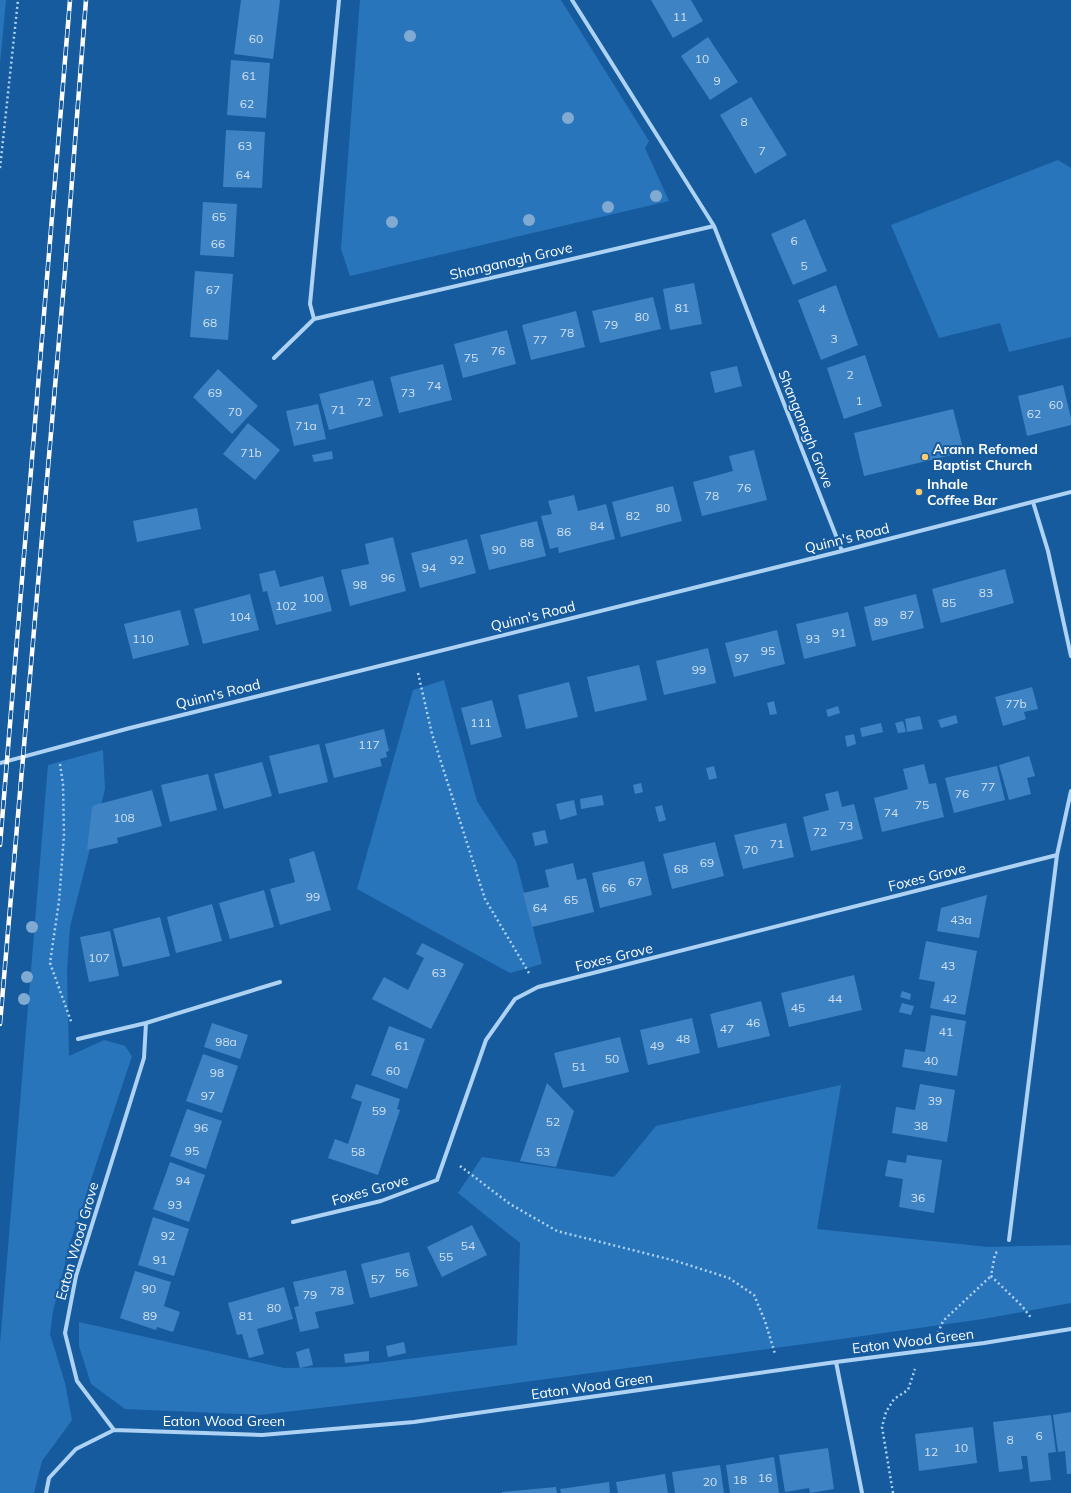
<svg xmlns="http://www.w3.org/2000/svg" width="1071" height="1493" viewBox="0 0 1071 1493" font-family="Mulish,sans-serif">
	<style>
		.green { fill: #2975bc }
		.building { fill: #3e84c4 }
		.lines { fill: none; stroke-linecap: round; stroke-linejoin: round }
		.path { stroke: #add2f3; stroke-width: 2.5; stroke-dasharray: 2 3; stroke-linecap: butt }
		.minor { stroke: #add2f3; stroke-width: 4 }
		.rail-casing { stroke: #fff; stroke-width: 4.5 }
		.rail { stroke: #165b9e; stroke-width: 3; stroke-dasharray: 9; stroke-linecap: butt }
		.tree { fill: #80aad2 }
		.poi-dot { fill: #ffcb6f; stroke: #165b9e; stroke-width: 1.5 }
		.labels { text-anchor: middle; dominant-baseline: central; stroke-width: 4; stroke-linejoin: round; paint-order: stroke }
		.number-label { font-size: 12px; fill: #cfe0f0 }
		.street-label { font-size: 14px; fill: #fff; stroke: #165b9e }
		.poi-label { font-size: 14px; font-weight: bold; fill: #fff; stroke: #165b9e; text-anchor: start }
	</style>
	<rect width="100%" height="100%" fill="#165b9e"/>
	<path class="green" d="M0 0H6L0 64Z
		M360 0H561L649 141 645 148 669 201 350 276 341 249Z
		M1058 160 1071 168V337L1009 352 1000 323 939 338 891 225Z
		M444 680 477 801 516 861 542 964 510 973 357 889 413 690Z
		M103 750 105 789 70 927 67 971 69 1056 104 1040 125 1046 132 1056 71 1240 53 1311 50 1334 65 1383 72 1420 42 1461 34 1493H0V1344L48 765Z
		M841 1085 817 1229 988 1247 1071 1245V1303L983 1319 834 1340 415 1397 259 1415 125 1409 91 1384 79 1346V1322L284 1368 345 1367 517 1345 520 1243 458 1193 482 1157 614 1177 656 1126Z"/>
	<path class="building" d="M241 0H280L273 59 234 54Z
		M651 0H691L703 21 673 38Z
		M708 37 738 82 710 100 681 56Z
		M231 60 270 63 266 118 227 115Z
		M751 97 787 155 755 174 720 115Z
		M226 130 265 132 262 188 223 187Z
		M203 202 237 204 234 257 200 255Z
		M805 219 827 271 793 285 771 234Z
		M195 271 233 274 228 340 190 337Z
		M694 283 702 324 670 330 663 289Z
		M836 285 858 345 821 360 798 300Z
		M653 297 661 329 600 343 592 311Z
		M576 311 585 347 531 360 522 325Z
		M507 330 516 364 463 378 454 344Z
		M865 355 882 406 844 419 827 368Z
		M443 364 452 400 399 413 390 377Z
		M737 366 742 386 715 393 710 372Z
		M218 369 258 406 232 434 193 397Z
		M373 380 383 416 329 430 319 394Z
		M1063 385 1071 418V425L1027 436 1018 396Z
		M318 404 326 439 294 446 286 411Z
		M953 409 964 452 864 476 854 433Z
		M248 423 280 450 255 480 223 454Z
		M754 450 767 500 702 516 693 482 733 471 729 456Z
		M332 451 333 459 314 462 312 455Z
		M673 486 682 521 621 537 612 502Z
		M574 495 578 511 606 504 615 539 559 553 558 547 550 549 541 516 552 514 548 501Z
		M197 508 201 529 137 542 133 521Z
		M537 521 546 556 489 570 480 535Z
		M393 537 406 591 350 606 341 570 369 564 365 544Z
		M467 539 476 573 420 588 411 553Z
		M1005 569 1014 603 941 623 932 589Z
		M275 570 280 587 323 576 332 611 276 625 267 591 263 592 259 574Z
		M250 594 259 630 203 644 194 609Z
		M916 594 924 628 872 641 864 607Z
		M180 610 189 645 133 659 124 624Z
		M848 612 856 646 804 659 796 624Z
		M777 630 785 664 734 677 725 643Z
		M708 648 716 683 664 695 656 661Z
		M639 665 647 700 595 712 587 677Z
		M569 682 578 717 526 729 518 695Z
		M1032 687 1038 709 1024 712 1026 719 1003 726 995 697Z
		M492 700 502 737 471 745 461 708Z
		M774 701 777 714 770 715 767 703Z
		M838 706 840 713 828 717 826 710Z
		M956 715 958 723 941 728 938 720Z
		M920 716 923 729 907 732 905 719Z
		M903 721 906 732 898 733 895 723Z
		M881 723 883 732 862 737 860 728Z
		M384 729 389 751 386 752 387 757 380 759 382 766 334 778 325 744Z
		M854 734 856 744 847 747 845 736Z
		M319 744 328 782 279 794 269 756Z
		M1029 756 1035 776 1027 778 1031 794 1009 800 999 765Z
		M262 762 272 796 224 809 214 774Z
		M924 764 929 784 936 783 944 817 882 832 874 798 908 789 903 769Z
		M714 766 717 778 709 780 706 768Z
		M997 766 1005 800 954 813 945 778Z
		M208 774 217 810 170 822 161 785Z
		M641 783 643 792 635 794 633 785Z
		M152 790 162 826 117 838 118 843 87 850 92 807 95 805Z
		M838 791 842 807 854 804 863 839 811 851 803 817 829 810 825 794Z
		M602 795 604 805 581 809 580 799Z
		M574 800 577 815 560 820 556 804Z
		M662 805 666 820 659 822 655 807Z
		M786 823 794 857 743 869 734 835Z
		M545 830 548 843 535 846 532 833Z
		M715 842 724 876 672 889 663 854Z
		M314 851 331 910 280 925 270 889 295 882 289 859Z
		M644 861 652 895 600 908 592 873Z
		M573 863 577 880 586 878 594 912 532 927 523 893 549 887 545 870Z
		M264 890 274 927 230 939 219 903Z
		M987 895 979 938 937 931 941 908Z
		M212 904 222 941 176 953 167 917Z
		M160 917 170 956 123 967 113 929Z
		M110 931 119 976 89 982 80 937Z
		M926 941 977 951 965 1015 930 1008 935 982 919 979Z
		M422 943 464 964 431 1029 372 999 384 977 408 990 424 958 416 954Z
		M854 975 862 1010 789 1027 781 993Z
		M902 991 911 994 910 1000 900 997Z
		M761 1001 770 1036 718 1048 710 1014Z
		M902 1003 914 1006 911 1015 899 1012Z
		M931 1015 966 1021 957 1076 902 1067 905 1049 925 1052Z
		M692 1018 700 1053 648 1065 640 1030Z
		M212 1023 248 1035 240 1059 204 1047Z
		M389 1026 425 1039 407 1089 371 1075Z
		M620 1037 629 1072 563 1088 554 1053Z
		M203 1054 238 1066 222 1113 186 1101Z
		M547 1083 574 1111 556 1167 520 1161Z
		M356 1084 400 1099 397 1109 400 1110 378 1175 328 1158 335 1139 348 1144 362 1102 351 1098Z
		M920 1084 955 1090 947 1142 892 1133 896 1107 915 1110Z
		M187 1109 222 1121 206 1169 170 1156Z
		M907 1155 942 1160 934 1213 899 1207 903 1179 885 1176 888 1160 906 1163Z
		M170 1162 205 1175 189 1222 153 1209Z
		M153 1217 189 1229 174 1276 138 1265Z
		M472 1225 487 1255 442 1277 427 1247Z
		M409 1252 418 1286 370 1298 361 1264Z
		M346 1270 354 1304 315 1312 319 1328 300 1332 294 1307 299 1306 293 1282Z
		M135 1271 171 1282 164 1306 180 1312 173 1332 157 1327 156 1330 120 1318Z
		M284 1287 293 1319 257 1329 264 1354 249 1358 242 1334 237 1335 228 1303Z
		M404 1342 406 1353 388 1357 386 1346Z
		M309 1348 313 1365 300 1368 296 1352Z
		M369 1351V1361L345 1363 344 1354Z
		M1071 1412V1474H1067L1065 1451 1058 1452 1053 1415Z
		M1051 1415 1056 1452 1048 1453 1051 1480 1030 1482 1027 1456H1021L1023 1469 999 1472 993 1422Z
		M973 1427 977 1463 919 1471 915 1434Z
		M828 1448 834 1489 810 1493 809 1488 785 1492 779 1455Z
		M774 1457 779 1493H730L726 1465Z
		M720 1465 724 1493H675L672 1472Z
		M665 1474 668 1493H618L616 1482Z
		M609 1482 610 1493H561L560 1489Z
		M556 1487 557 1493H502V1492Z"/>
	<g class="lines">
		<path class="path" d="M0 168 18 0
			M418 673 432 734 485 899 529 973
			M60 764 63 784 64 835 59 901 50 963 72 1024
			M460 1166 510 1204 557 1231 676 1261 729 1278 754 1295 765 1321 775 1354
			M997 1252 995 1254 991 1276 1022 1306 1032 1319
			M938 1333 943 1321 991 1276
			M893 1493 882 1427 886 1412 894 1399 908 1390 915 1369"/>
		<path class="minor" d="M339 0 310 304 314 319 714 226
			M572 0 714 226 842 551
			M274 358 314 319
			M1033 502 1048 551 1071 656
			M0 763 130 728 842 551 1071 492
			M78 1039 146 1023
			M293 1222 381 1201 437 1180 486 1040 515 999 538 987 1057 855
			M1009 1240 1057 855 1071 791
			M836 1362 862 1493
			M114 1430 77 1381 65 1333 76 1276 144 1058 146 1023 280 982
			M46 1493 49 1478 76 1449 114 1430 262 1435 414 1422 836 1362 984 1343 1071 1329"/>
		<defs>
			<path id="rail" d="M0 845 70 0
				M0 1024 65 271 86 0"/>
		</defs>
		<use href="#rail" class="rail-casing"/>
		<use href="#rail" class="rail"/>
	</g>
	<g class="tree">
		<circle cx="410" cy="36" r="6"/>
		<circle cx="568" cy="118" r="6"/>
		<circle cx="656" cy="196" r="6"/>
		<circle cx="608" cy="207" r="6"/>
		<circle cx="529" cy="220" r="6"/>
		<circle cx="392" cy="222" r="6"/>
		<circle cx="32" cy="927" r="6"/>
		<circle cx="27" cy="977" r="6"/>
		<circle cx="24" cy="999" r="6"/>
	</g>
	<g class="poi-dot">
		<circle cx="925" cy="457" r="4"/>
		<circle cx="919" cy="492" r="4"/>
	</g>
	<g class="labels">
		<g class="number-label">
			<text x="680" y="16">11</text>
			<text x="256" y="38">60</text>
			<text x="702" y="58">10</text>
			<text x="249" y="75">61</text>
			<text x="717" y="80">9</text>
			<text x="247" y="103">62</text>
			<text x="744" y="121">8</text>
			<text x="245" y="145">63</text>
			<text x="762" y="150">7</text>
			<text x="243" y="174">64</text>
			<text x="219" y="216">65</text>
			<text x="794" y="240">6</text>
			<text x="218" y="243">66</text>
			<text x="804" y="265">5</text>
			<text x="213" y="289">67</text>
			<text x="682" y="307">81</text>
			<text x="822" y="308">4</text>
			<text x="642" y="316">80</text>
			<text x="210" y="322">68</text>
			<text x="611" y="324">79</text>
			<text x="567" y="332">78</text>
			<text x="834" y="338">3</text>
			<text x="540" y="339">77</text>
			<text x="498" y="350">76</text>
			<text x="471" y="357">75</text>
			<text x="850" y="374">2</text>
			<text x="434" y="385">74</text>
			<text x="215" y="392">69</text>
			<text x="408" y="392">73</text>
			<text x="859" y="400">1</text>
			<text x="364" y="401">72</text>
			<text x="1056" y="404">60</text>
			<text x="338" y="409">71</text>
			<text x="235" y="411">70</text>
			<text x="1034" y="413">62</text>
			<text x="306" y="425">71a</text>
			<text x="251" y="452">71b</text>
			<text x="744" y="487">76</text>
			<text x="712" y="495">78</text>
			<text x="663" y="507">80</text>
			<text x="633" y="515">82</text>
			<text x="597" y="525">84</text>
			<text x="564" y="531">86</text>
			<text x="527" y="542">88</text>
			<text x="499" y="549">90</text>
			<text x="457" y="559">92</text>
			<text x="429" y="567">94</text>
			<text x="388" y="577">96</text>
			<text x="360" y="584">98</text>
			<text x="986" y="592">83</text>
			<text x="313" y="597">100</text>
			<text x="949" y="602">85</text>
			<text x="286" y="605">102</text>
			<text x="907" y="614">87</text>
			<text x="240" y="616">104</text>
			<text x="881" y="621">89</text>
			<text x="839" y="632">91</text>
			<text x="143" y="638">110</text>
			<text x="813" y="638">93</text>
			<text x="768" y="650">95</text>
			<text x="742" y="657">97</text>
			<text x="699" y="669">99</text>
			<text x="1016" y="703">77b</text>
			<text x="481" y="722">111</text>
			<text x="369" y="744">117</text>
			<text x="988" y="786">77</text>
			<text x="962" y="793">76</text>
			<text x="922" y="804">75</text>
			<text x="891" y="812">74</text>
			<text x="124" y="817">108</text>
			<text x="846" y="825">73</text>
			<text x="820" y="831">72</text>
			<text x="777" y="843">71</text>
			<text x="751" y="849">70</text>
			<text x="707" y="862">69</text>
			<text x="681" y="868">68</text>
			<text x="635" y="881">67</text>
			<text x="609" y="887">66</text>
			<text x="313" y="896">99</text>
			<text x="571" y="899">65</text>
			<text x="540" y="907">64</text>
			<text x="961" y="919">43a</text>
			<text x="99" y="957">107</text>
			<text x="948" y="965">43</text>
			<text x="439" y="972">63</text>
			<text x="835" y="998">44</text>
			<text x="950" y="998">42</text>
			<text x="798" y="1007">45</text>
			<text x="753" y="1022">46</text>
			<text x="727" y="1028">47</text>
			<text x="946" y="1031">41</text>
			<text x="683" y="1038">48</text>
			<text x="226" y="1041">98a</text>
			<text x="402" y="1045">61</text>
			<text x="657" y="1045">49</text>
			<text x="612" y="1058">50</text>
			<text x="931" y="1060">40</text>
			<text x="579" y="1066">51</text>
			<text x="393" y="1070">60</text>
			<text x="217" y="1072">98</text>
			<text x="208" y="1095">97</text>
			<text x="935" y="1100">39</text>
			<text x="379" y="1110">59</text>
			<text x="553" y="1121">52</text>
			<text x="921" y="1125">38</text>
			<text x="201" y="1127">96</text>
			<text x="192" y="1150">95</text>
			<text x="358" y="1151">58</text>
			<text x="543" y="1151">53</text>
			<text x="183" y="1180">94</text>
			<text x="918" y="1197">36</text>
			<text x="175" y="1204">93</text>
			<text x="168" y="1235">92</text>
			<text x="468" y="1245">54</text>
			<text x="446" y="1256">55</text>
			<text x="160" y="1259">91</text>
			<text x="402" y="1272">56</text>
			<text x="378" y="1278">57</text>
			<text x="149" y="1288">90</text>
			<text x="337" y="1290">78</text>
			<text x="310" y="1294">79</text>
			<text x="274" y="1307">80</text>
			<text x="150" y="1315">89</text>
			<text x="246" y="1315">81</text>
			<text x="1039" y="1435">6</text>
			<text x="1010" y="1439">8</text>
			<text x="961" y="1447">10</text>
			<text x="931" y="1451">12</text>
			<text x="765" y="1477">16</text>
			<text x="740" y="1479">18</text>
			<text x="710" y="1481">20</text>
		</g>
		<g class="street-label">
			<text transform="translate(511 261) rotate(-13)">Shanganagh Grove</text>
			<text transform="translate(806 429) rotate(68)">Shanganagh Grove</text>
			<text transform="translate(847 538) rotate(-14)">Quinn's Road</text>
			<text transform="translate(533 616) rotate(-14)">Quinn's Road</text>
			<text transform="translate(218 694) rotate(-14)">Quinn's Road</text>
			<text transform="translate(927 877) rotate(-14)">Foxes Grove</text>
			<text transform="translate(614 957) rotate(-14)">Foxes Grove</text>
			<text transform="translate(370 1190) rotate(-16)">Foxes Grove</text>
			<text transform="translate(77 1241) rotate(-74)">Eaton Wood Grove</text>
			<text transform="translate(913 1341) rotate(-7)">Eaton Wood Green</text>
			<text transform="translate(592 1386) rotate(-8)">Eaton Wood Green</text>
			<text x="224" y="1421">Eaton Wood Green</text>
		</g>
		<g class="poi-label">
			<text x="933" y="449">Arann Refomed<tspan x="933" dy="16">Baptist Church</tspan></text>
			<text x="927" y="484">Inhale<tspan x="927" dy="16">Coffee Bar</tspan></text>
		</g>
	</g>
</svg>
